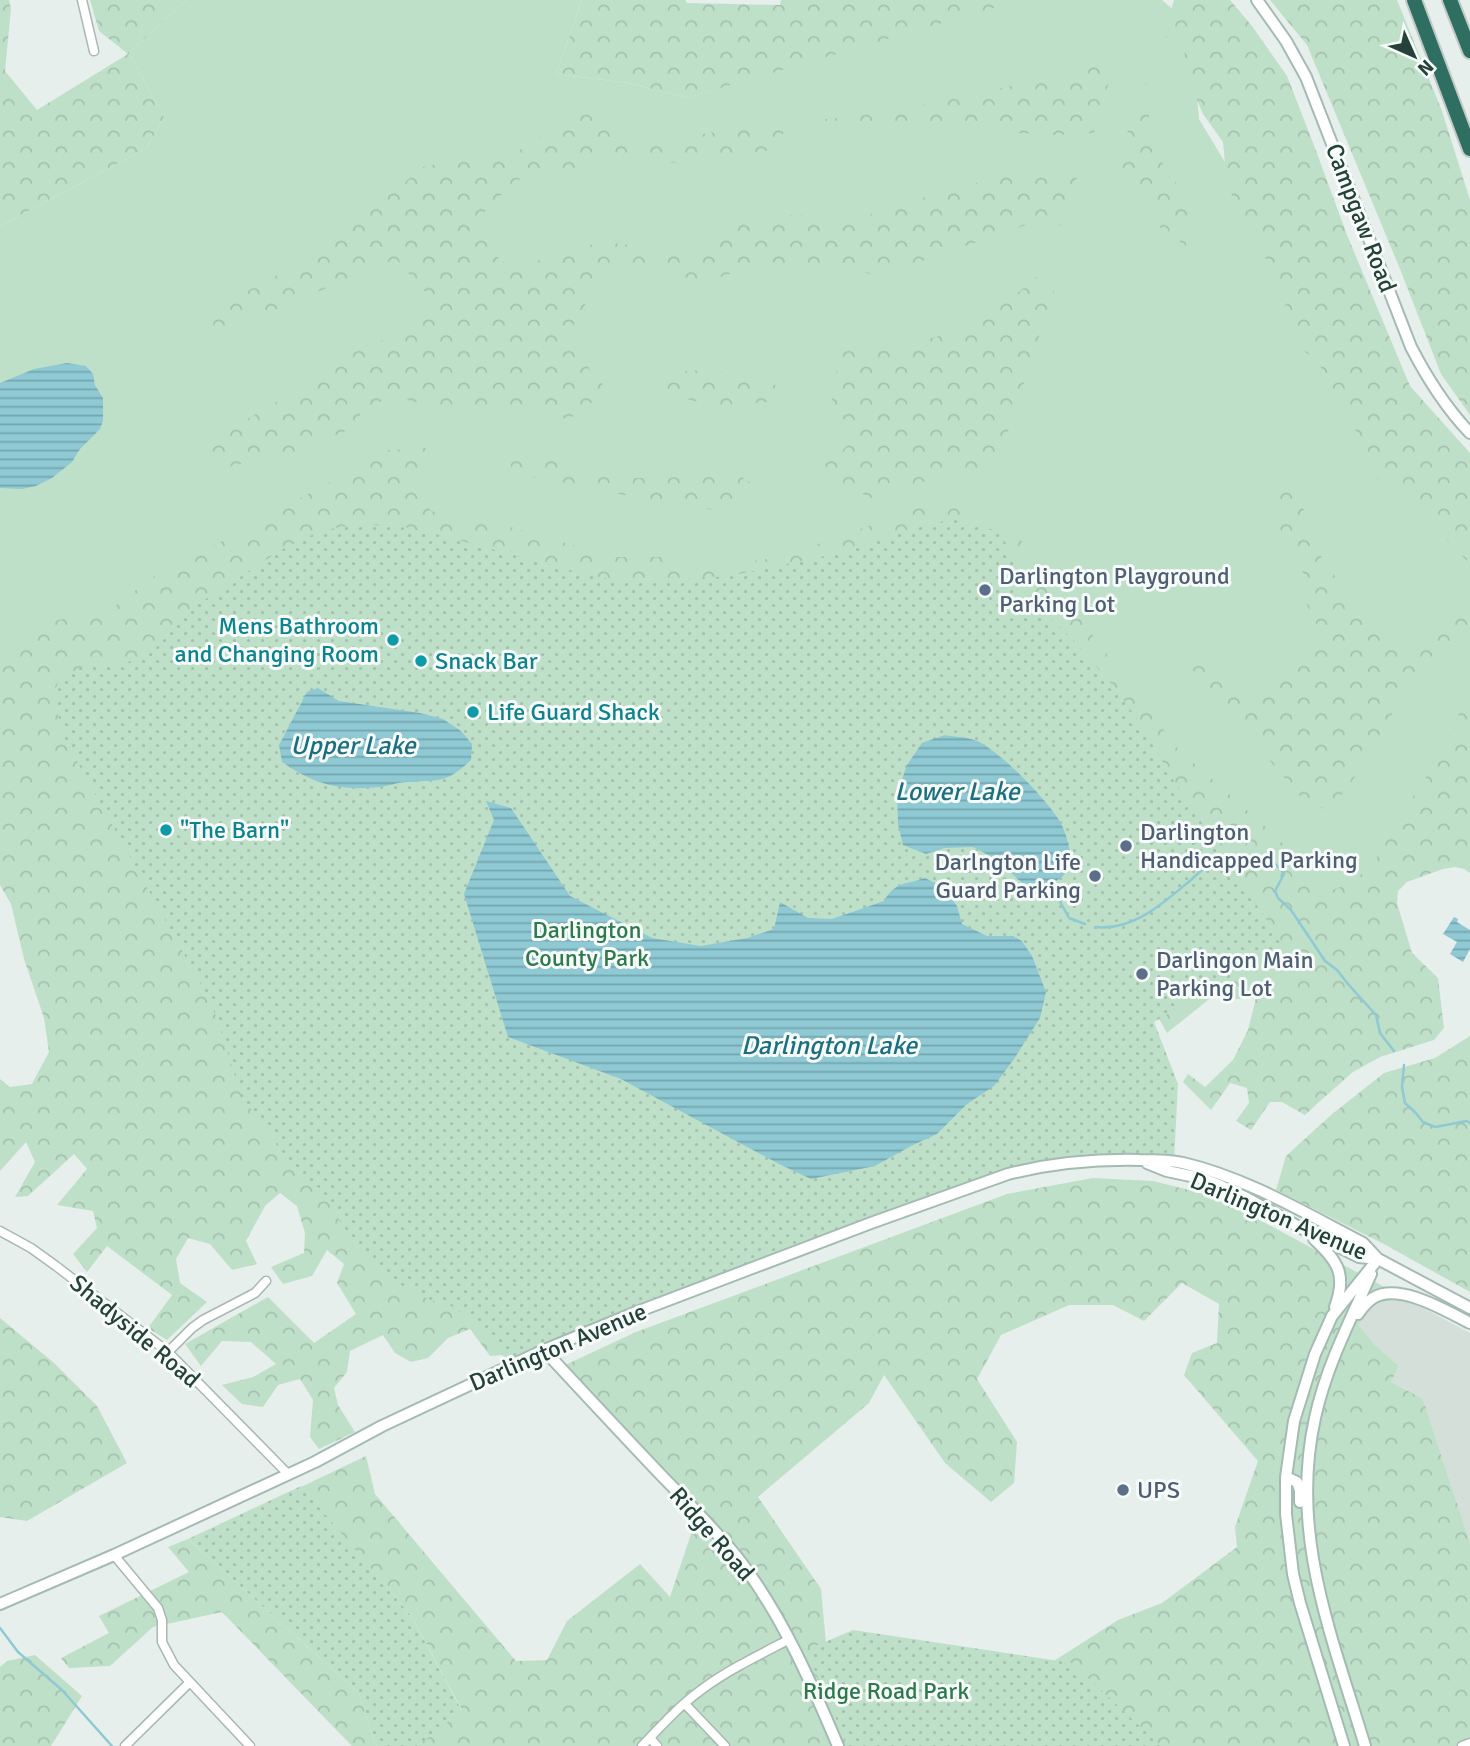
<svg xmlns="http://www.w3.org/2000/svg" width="1470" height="1746" viewBox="0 0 1470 1746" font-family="Signika,sans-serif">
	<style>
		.built { fill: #d4dfda }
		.grass { fill: #bfe0c8 }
		.forest { fill: url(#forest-crowns); fill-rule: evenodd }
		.park { fill: url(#park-dots) }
		.water { fill: url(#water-rules) }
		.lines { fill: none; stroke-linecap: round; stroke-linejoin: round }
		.stream { stroke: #8ec9d4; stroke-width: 2.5 }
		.street-casing { stroke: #a8b8b2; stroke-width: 11 }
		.secondary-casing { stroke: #a4bbb3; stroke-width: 14 }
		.highway-casing { stroke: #c2cac8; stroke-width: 18 }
		.street { stroke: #fff; stroke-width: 8 }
		.secondary { stroke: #fff; stroke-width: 10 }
		.highway { stroke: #2f6f62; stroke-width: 14 }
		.service-dot { fill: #5c6f8a; stroke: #f7fbf9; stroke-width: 2.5 }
		.culture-dot { fill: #0f9aa8; stroke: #f7fbf9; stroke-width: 2.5 }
		.labels { text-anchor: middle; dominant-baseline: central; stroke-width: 6; stroke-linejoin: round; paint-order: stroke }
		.street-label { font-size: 24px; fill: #24423a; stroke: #f7fbf9 }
		.service-label { font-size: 24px; fill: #4e5e75; stroke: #f7fbf9; text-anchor: start }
		.culture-label { font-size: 24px; fill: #0d838f; stroke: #f7fbf9; text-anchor: start }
		.park-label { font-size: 24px; fill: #2d7a4b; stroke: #f7fbf9 }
		.water-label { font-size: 26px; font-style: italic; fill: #1c6f80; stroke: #f7fbf9 }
	</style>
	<defs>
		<pattern id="forest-crowns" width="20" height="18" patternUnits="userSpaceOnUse" patternTransform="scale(1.75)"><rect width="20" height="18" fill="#bfe0c8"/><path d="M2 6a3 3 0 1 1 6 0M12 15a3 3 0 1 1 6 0" fill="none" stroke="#a4c1ad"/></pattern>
		<pattern id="park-dots" width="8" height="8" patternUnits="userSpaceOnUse" patternTransform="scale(1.75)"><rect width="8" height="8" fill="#bfe0c8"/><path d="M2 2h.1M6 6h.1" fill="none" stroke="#a4c1ad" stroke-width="1.8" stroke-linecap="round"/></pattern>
		<pattern id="water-rules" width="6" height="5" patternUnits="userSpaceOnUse" patternTransform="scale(1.75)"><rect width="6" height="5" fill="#8ec9d4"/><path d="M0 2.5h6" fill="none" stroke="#74a5ad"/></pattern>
	</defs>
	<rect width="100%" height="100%" fill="#e6efeb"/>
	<path class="built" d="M1405 1298 1470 1333V1543L1423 1399 1391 1382 1399 1366 1374 1344 1359 1325 1372 1304Z"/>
	<path class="grass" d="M186 0H582L556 74 629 83 687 98 1006 0H1162L1191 25 1199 119 1305 295 1470 537V734L1344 922 849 551 0 699V226L147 148 164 117 129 53Z"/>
	<path class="forest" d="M0 0H9L11 9 5 71 37 110 128 54 99 31 90 0H186L129 53 164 117 147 148 0 226Z
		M582 0H685L687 3 780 5 781 0H1043L1010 3 687 98 629 83 556 74Z
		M1174 0H1230L1252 26 1287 76 1315 148 1347 235 1410 386 1470 453V564L1420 514 1366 469 1360 436 1325 393 1320 362 1305 352 1284 306 1296 293 1280 283 1247 227 1227 185 1223 142 1203 114 1187 77 1184 47 1163 35Z
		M1270 0H1397L1442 111 1470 200V415L1441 374 1400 269 1307 45Z
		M1098 64H1114L1094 133 1059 135 1017 133 967 128 921 129 895 123 820 133 814 120 852 117 878 110 914 107 945 99 1011 86 1067 77Z
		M1146 83 1150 127 1157 155 1175 180 1189 214 1186 246 1160 228 1151 201 1127 190 1116 171 1129 127Z
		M588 102 610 135 670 140 726 130 786 124 778 149 695 162 666 163 610 158 558 176 515 180 481 216 490 250 512 270 555 254 602 242 673 249 696 250 724 227 783 215 865 216 960 186 1043 170 1077 175 1067 227 1038 221 899 269 870 274 830 260 811 266 752 268 701 282 657 269 616 266 594 289 572 328 591 373 609 390 568 420 540 407 425 404 392 397 364 408 353 428 297 451 224 468 198 455 227 431 278 401 329 363 395 335 430 308 428 295 396 259 215 335 211 310 277 275 327 239 357 222 423 167 484 154 504 161Z
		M1038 276 1056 285 1005 441 981 474 951 475 910 485 874 499 846 487 824 465 842 451 854 439 848 424 831 405 837 368 829 341 883 349 936 337 977 323 1009 300Z
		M691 370 725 373 767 380 784 391 769 402 713 406 668 394 664 376Z
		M426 448 420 495 431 511 455 519 486 520 614 557H664L701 568 768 559 827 541 933 503H972L965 533 515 1354 490 1356 470 1329 448 1338 428 1358 411 1362 395 1353 383 1335 350 1351 347 1372 334 1388 338 1405 355 1432 319 1449 310 1437 313 1400 300 1379 278 1385 263 1407 242 1404 222 1385 253 1377 276 1364 251 1342 222 1341 201 1366 185 1344 268 1297 314 1343 356 1314 337 1283 344 1264 327 1250 312 1276 283 1284 271 1267 304 1253 305 1233 297 1206 280 1193 265 1206 246 1241 257 1264 232 1270 210 1244 188 1238 176 1259 180 1283 207 1302 167 1340 148 1328 172 1295 107 1246 87 1272 73 1254 97 1228 93 1211 57 1205 87 1169 74 1154 28 1196 15 1197 35 1162 26 1142 0 1171V1079L10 1087 32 1084 49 1052 44 1018 24 959 11 904 0 885V665L30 642 39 631 58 620 107 612 169 565 195 556 388 450Z
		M534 452 610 478H667L720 470 739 475 752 484 753 499 727 511 684 507 640 497 603 492 548 479 514 475 509 460Z
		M1288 484 1300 498 1315 547 1351 600 1387 645 1409 650 1425 633 1444 628 1468 608 1470 609V626L1420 667 1397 705 1369 757 1332 809 1309 807 1255 743 1197 686 1192 665 1205 661 1229 688 1252 707 1273 691 1317 646 1321 634 1300 590 1303 573 1279 527 1275 494Z
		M1018 534 1040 579 1080 618 1178 749 1277 837 1301 864 1319 895 1351 883 1373 864 1411 799 1438 759 1460 712 1470 702V873L1464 869 1455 867 1443 869 1407 882 1398 891 1397 903 1412 953 1438 978 1444 1028 1434 1040 1380 1057 1353 1072 1319 1102 1305 1115 1282 1102H1270L1251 1130 1236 1121 1249 1103 1247 1088 1230 1083 1211 1110 1183 1082 1188 1074 1205 1087 1233 1060 1248 1030 1256 998 1237 999 1218 992 1167 1033 1154 1010 1001 549Z
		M1470 1036V1292L1384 1244 1276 1190 1286 1156 1331 1115 1384 1073 1435 1058Z
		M1093 1178 1153 1181 1201 1193 1241 1210 1405 1298 1372 1304 1359 1325 1374 1344 1399 1366 1391 1382 1423 1399 1470 1543V1746H417L462 1710 412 1617 301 1487 366 1456 375 1494 516 1661 547 1660 567 1621 640 1564 670 1597 697 1516 563 1366 636 1332 1007 1194ZM1182 1283 1219 1304 1217 1343 1192 1353 1184 1375 1258 1461 1235 1527 1237 1547 1162 1603 1118 1620 1024 1680 826 1643 821 1589 758 1497 869 1403 884 1375 945 1463 991 1502 1014 1483 1017 1442 977 1379 1001 1335 1069 1305H1113L1144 1321Z
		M0 1318 54 1363 97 1406 127 1463 27 1521 0 1517Z
		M188 1539 359 1693 375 1744 377 1746H352L222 1612 153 1627 110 1666 69 1668 61 1658 109 1633 99 1616 189 1572 168 1547Z
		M35 1655 82 1696 51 1746H0V1667L7 1661Z"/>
	<path class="park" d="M954 519 998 531 1017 561 1024 592 1077 644 1117 691 1142 726 1170 775 1284 946 1154 1022 1178 1084 1174 1161 1121 1160 1008 1174 510 1366 491 1339 478 1326 450 1305 430 1300 401 1285 365 1252 349 1235 319 1188 301 1174 281 1151 241 1095 216 1016 205 992 63 736 55 701V690L59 680 69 673 92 663 106 664 135 661 144 659 156 648 176 621 201 602 281 550 318 532 340 527 373 525 413 528 588 575 631 583 729 576 849 551 912 528Z
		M301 1486 412 1617 462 1711 417 1746H377L375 1744 359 1693 188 1539Z
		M853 1630 1072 1663 1161 1746H848L806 1650Z"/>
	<path class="water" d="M67 363 86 366 93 374 95 385 103 398V421L100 429 80 449 72 462 52 478 36 486 22 489 0 488V383L34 369Z
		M318 688 339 701 420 713 443 719 461 731 472 744 471 760C446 784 438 780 407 782 398 782 389 786 380 787 340 791 315 785 282 762L279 745 307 692Z
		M945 735C955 737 968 737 977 741 1000 751 1046 799 1059 820 1067 833 1069 848 1072 862L1063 876 1036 895 994 858 973 847 945 848 926 854 903 845 898 824 897 794 907 765 922 743Z
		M486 801 511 808 570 896 652 938 701 946 747 938 774 929 780 902 808 918 832 919 884 901C896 881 905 885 925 878L943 887 957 906 962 924 987 936H1013L1022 941 1032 956 1046 992 1040 1018 1014 1059 994 1086 967 1104 937 1134 911 1146 875 1166 811 1179 779 1164 621 1079 508 1037 464 894 494 820Z
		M1454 917 1458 919 1457 922 1470 930V949L1463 962 1450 954 1457 942 1443 934Z"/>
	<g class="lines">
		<path class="stream" d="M1051 885 1069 918 1085 924
			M1095 927C1131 931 1160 906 1186 884 1193 879 1200 870 1207 867 1219 862 1261 858 1272 863 1278 865 1281 869 1284 874L1275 891 1278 898 1291 910 1325 961 1337 970 1348 984 1376 1015 1380 1033 1394 1051
			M1404 1065 1402 1087 1405 1103 1415 1112 1423 1122 1435 1127 1467 1121 1470 1123
			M0 1628 18 1652 62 1690 112 1746"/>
		<defs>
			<path id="street" d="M82 0 94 51
				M0 1231 31 1248 56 1266 168 1352 288 1474
				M168 1352 192 1328 203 1320 255 1293 266 1281
				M114 1555 158 1608 162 1620V1642L174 1665 250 1746
				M685 1704 725 1746
				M650 1738 657 1746
				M125 1746 190 1682
				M642 1746C661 1726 679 1706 701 1690 728 1670 759 1655 790 1639
				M1462 1746 1470 1743"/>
			<path id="secondary" d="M1257 0 1286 41 1306 77 1411 347C1427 378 1446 408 1470 433
				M1147 1163 1167 1171 1200 1178 1219 1185 1247 1198 1301 1228 1359 1257 1378 1259
				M1314 1239C1338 1261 1347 1275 1335 1307
				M1358 1314C1362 1308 1367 1302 1373 1298 1399 1282 1446 1311 1470 1323
				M544 1350C583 1392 622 1434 661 1475 688 1503 717 1531 741 1562 783 1618 811 1682 838 1746
				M1286 1477 1297 1482 1300 1490V1502
				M0 1604 114 1555 315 1462 382 1426 544 1350 634 1313 871 1223 1008 1174C1052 1163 1095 1159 1140 1160 1154 1160 1169 1160 1183 1163 1247 1178 1305 1213 1363 1243L1378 1259 1470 1308
				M1344 1746 1300 1603 1293 1574 1286 1514V1477L1294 1421 1315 1354 1332 1316 1378 1259
				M1365 1746C1332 1636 1289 1534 1315 1418 1326 1367 1350 1321 1371 1274"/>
			<path id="highway" d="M1414 0 1470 149
				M1450 0 1470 51"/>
		</defs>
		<use href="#street" class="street-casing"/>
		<use href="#secondary" class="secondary-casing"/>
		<use href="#highway" class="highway-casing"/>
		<use href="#street" class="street"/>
		<use href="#secondary" class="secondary"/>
		<use href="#highway" class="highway"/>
	</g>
	<g class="service-dot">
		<circle cx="985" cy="590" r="7"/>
		<circle cx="1126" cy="846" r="7"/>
		<circle cx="1095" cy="876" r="7"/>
		<circle cx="1142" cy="974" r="7"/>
		<circle cx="1123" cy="1490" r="7"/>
	</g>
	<g class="culture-dot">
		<circle cx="393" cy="640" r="7"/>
		<circle cx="421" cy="661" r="7"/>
		<circle cx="473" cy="712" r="7"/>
		<circle cx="166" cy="830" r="7"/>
	</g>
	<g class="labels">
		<g class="street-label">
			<text transform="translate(1361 218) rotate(69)">Campgaw Road</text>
			<text transform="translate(1279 1216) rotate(23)">Darlington Avenue</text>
			<text transform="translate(135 1331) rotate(40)">Shadyside Road</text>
			<text transform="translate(558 1347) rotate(-23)">Darlington Avenue</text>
			<text transform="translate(712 1534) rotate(49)">Ridge Road</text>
		</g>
		<g class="service-label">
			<text x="999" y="576">Darlington Playground<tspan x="999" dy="28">Parking Lot</tspan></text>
			<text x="1140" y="832">Darlington<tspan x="1140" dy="28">Handicapped Parking</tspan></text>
			<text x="1081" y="862" text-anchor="end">Darlngton Life<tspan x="1081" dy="28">Guard Parking</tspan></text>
			<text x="1156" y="960">Darlingon Main<tspan x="1156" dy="28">Parking Lot</tspan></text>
			<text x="1137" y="1490">UPS</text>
		</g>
		<g class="culture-label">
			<text x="379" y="626" text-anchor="end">Mens Bathroom<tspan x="379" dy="28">and Changing Room</tspan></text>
			<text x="435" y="661">Snack Bar</text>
			<text x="487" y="712">Life Guard Shack</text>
			<text x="180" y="830">"The Barn"</text>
		</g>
		<g class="park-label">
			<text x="587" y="930">Darlington<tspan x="587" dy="28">County Park</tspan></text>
			<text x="886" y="1691">Ridge Road Park</text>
		</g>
		<g class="water-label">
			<text x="353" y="746">Upper Lake</text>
			<text x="957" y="792">Lower Lake</text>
			<text x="829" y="1046">Darlington Lake</text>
		</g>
	</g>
	<g transform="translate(1414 56) rotate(135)" stroke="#f7fbf9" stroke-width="5" paint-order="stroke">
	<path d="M0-5L12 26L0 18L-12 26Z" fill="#24423a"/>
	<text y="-10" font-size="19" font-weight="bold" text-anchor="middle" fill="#24423a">N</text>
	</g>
</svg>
